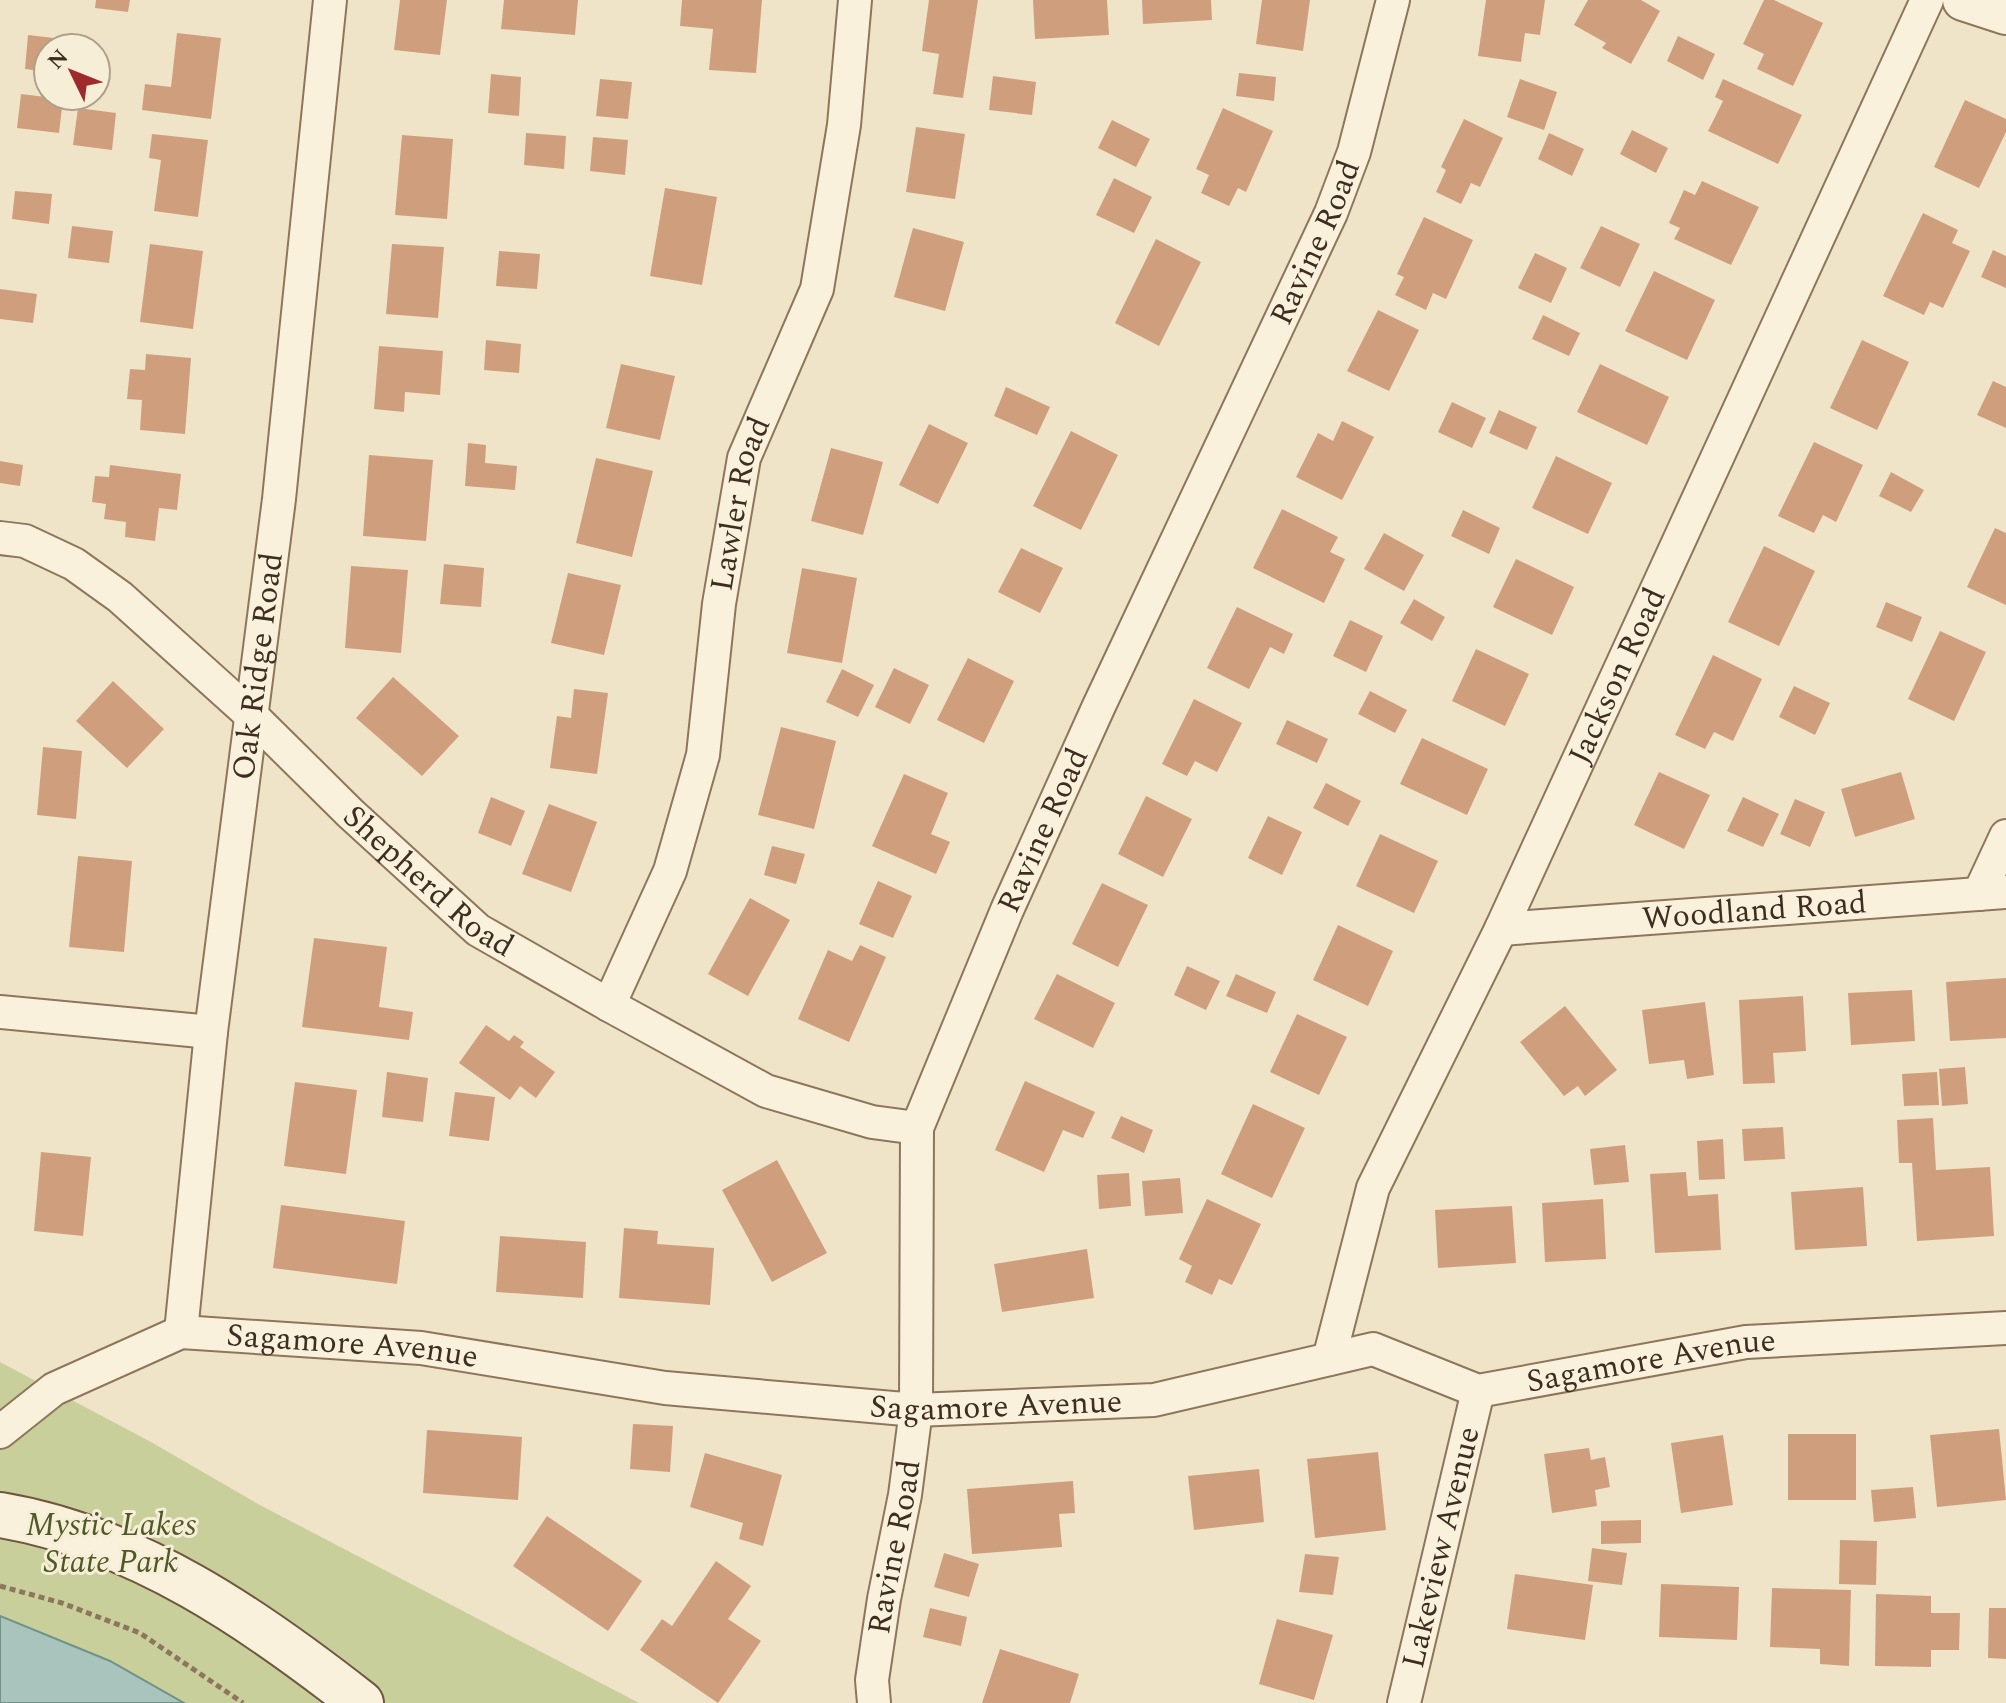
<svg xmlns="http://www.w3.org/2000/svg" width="2006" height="1703" viewBox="0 0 2006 1703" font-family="Spectral,serif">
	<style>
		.green { fill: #c9cf9b }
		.water { fill: #a9c4bc; stroke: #6f938a; stroke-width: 2 }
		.building { fill: #cf9f7d }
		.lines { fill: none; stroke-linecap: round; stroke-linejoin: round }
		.minor-casing { stroke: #8d765c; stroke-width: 36 }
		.tertiary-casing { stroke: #8d765c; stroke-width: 44 }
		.secondary-casing { stroke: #6f573f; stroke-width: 48 }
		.path { stroke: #8d765c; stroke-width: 5; stroke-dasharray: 6 4; stroke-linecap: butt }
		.minor { stroke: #faf1dc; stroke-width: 32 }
		.tertiary { stroke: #faf1dc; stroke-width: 40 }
		.secondary { stroke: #faf1dc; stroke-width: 44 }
		.labels { text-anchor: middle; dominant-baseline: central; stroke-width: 6; stroke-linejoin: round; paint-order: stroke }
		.street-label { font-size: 32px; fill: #3d2e20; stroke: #f7eed8 }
		.park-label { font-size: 32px; font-style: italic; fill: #4d5a26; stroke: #f7eed8 }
	</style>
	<rect width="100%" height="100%" fill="#f0e4c8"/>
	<path class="green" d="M0 1362 151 1442 258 1504 639 1703H184L110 1661 0 1616Z"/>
	<path class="water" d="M0 1616 110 1661 184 1703H0Z"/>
	<path class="building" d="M96 0H130L128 12 95 8Z
		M400 0H447L440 55 394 50Z
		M504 0H578L575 35 501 29Z
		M682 0H762L756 73 709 70 713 29 680 26Z
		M929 0H978L963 98 933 94 939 54 922 51Z
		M1033 0H1107L1109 35 1035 39Z
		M1142 0H1211L1212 20 1143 24Z
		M1262 0H1310L1303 51 1256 44Z
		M1486 0H1545L1540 35 1525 33 1521 62 1478 56Z
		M1588 0H1641L1660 11 1631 64 1602 48 1606 43 1574 25Z
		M1764 0H1774L1823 23 1793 86 1757 69 1764 54 1743 44Z
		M177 33 221 38 211 119 142 110 145 84 171 87Z
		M28 35 71 40 69 48H48V72L25 69Z
		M1678 36 1715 54 1703 80 1667 61Z
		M1239 73 1276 77 1274 101 1236 96Z
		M491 74 521 77 519 116 488 113Z
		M993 76 1036 82 1032 115 989 110Z
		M600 79 632 82 628 119 596 116Z
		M1520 79 1557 92 1544 130 1507 117Z
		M1723 79 1802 115 1778 164 1708 131 1723 101 1715 97Z
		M21 94 63 99 59 133 17 128Z
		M1965 100 2006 119V132L1979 188 1934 167Z
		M78 108 116 113 112 150 73 145Z
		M1223 108 1273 131 1246 192 1238 188 1229 206 1201 193 1209 175 1196 169Z
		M1464 119 1503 138 1480 187 1471 183 1461 204 1436 192 1446 170 1441 167Z
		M1112 120 1150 139 1136 167 1098 148Z
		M916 127 965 134 955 199 906 192Z
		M1632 130 1668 148 1656 173 1620 154Z
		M526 133 566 136 564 169 524 165Z
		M1549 133 1584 149 1572 176 1538 159Z
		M152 134 208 140 198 217 154 211 161 160 149 158Z
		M402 135 453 139 447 219 395 215Z
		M593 137 628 140 625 175 590 171Z
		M1114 178 1152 197 1134 233 1096 215Z
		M1702 181 1759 207 1731 265 1674 239 1680 228 1669 223 1684 190 1695 195Z
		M665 188 717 197 702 285 650 276Z
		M15 191 52 194 49 224 12 219Z
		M1923 213 1958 230 1952 243 1970 251 1943 308 1930 302 1924 315 1883 296Z
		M1424 217 1473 240 1446 299 1433 293 1426 310 1395 295 1404 277 1397 274Z
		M72 226 113 231 109 263 68 258Z
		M1601 226 1640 244 1620 287 1580 268Z
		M913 228 964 242 945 311 894 297Z
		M1156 239 1201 262 1159 346 1115 323Z
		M150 244 203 251 193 329 140 322Z
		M392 244 444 247 438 318 386 314Z
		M1993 250 2006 256V288L1981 277Z
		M499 251 540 254 537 289 496 286Z
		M1535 253 1567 268 1551 303 1518 288Z
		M1654 271 1715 300 1687 360 1625 331Z
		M0 289 37 294 33 323 0 319Z
		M1378 310 1419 330 1389 391 1347 371Z
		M1543 315 1580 333 1569 356 1532 339Z
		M486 340 521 344 519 373 484 370Z
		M1862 340 1909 362 1877 430 1830 408Z
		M379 346 443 351 440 395 405 392 404 412 374 409Z
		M146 354 191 358 185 434 140 430 142 400 127 399 130 369 145 370Z
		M621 364 675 376 660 440 606 428Z
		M1600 364 1669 397 1647 445 1577 412Z
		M1993 381 2006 387V428L1977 415Z
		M1006 387 1050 407 1037 435 994 416Z
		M1452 402 1486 418 1472 448 1438 432Z
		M1499 410 1537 427 1527 450 1489 433Z
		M1342 421 1374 437 1342 500 1296 477 1318 433 1333 441Z
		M929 424 968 443 938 504 899 485Z
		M1071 431 1118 455 1081 530 1033 506Z
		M1814 442 1863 465 1836 522 1823 515 1814 533 1778 516Z
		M468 443 486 445 485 463 517 466 515 490 465 486Z
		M831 448 883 462 863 535 811 521Z
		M369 455 433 460 426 541 363 536Z
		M1556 456 1612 483 1588 534 1532 508Z
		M596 458 653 471 632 557 576 543Z
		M0 461 23 465 20 486 0 483Z
		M110 465 181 474 177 510 159 508 155 541 125 537 126 522 104 519 106 504 92 502 95 476 109 477Z
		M1891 472 1924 490 1911 512 1879 496Z
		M1282 509 1338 537 1330 552 1345 559 1324 603 1253 568Z
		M1463 510 1500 528 1489 554 1451 536Z
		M1995 528 2006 533V605L1967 587Z
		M1384 533 1424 555 1404 591 1364 569Z
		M1764 546 1815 571 1779 646 1728 622Z
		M1021 548 1063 568 1040 613 998 592Z
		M1516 559 1574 587 1552 635 1493 607Z
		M444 564 484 568 481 607 440 604Z
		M351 566 408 570 401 653 345 648Z
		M802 568 857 578 842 663 787 653Z
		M568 573 621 585 604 655 551 643Z
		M1414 599 1445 617 1432 641 1400 623Z
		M1886 602 1922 617 1912 642 1876 627Z
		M1237 607 1293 634 1284 654 1270 647 1249 689 1207 668Z
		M1350 620 1383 636 1366 672 1333 656Z
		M1940 631 1986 652 1954 721 1908 699Z
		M1476 649 1529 674 1505 726 1452 701Z
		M1713 655 1762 679 1733 741 1714 732 1705 749 1675 735Z
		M968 658 1014 681 984 743 937 720Z
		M894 668 929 685 910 724 875 707Z
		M842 669 874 685 858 717 826 702Z
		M393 677 459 736 422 776 356 718Z
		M113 681 164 729 127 768 76 721Z
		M1794 686 1830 703 1815 735 1779 717Z
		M574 689 608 693 597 774 550 768 557 716 571 718Z
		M1370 691 1407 710 1395 733 1358 714Z
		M1194 699 1242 723 1217 772 1195 761 1187 776 1162 764Z
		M1287 720 1328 739 1317 763 1276 744Z
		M781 727 836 741 814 829 758 815Z
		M1422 738 1488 769 1467 815 1400 784Z
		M43 747 82 751 76 819 37 815Z
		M1659 772 1710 795 1684 849 1634 825Z
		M1901 772 1915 819 1855 837 1841 789Z
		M904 774 948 793 931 834 950 842 936 874 872 846Z
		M1326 783 1361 801 1348 826 1313 808Z
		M1146 796 1192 819 1163 877 1118 854Z
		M491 797 525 811 511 846 478 833Z
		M1743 797 1779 814 1763 847 1727 831Z
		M1795 799 1825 812 1810 847 1780 834Z
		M549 804 597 822 571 892 522 874Z
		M1268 816 1302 832 1282 875 1248 858Z
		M1380 834 1438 861 1414 913 1356 886Z
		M772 846 805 854 796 884 764 875Z
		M78 856 132 861 124 952 69 947Z
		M878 881 912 896 893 938 859 924Z
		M1102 883 1148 905 1118 967 1072 944Z
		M750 898 790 920 748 996 708 974Z
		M1338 925 1393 951 1368 1006 1313 980Z
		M314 938 387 947 379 1007 413 1012 409 1040 302 1027Z
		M860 945 886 957 849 1042 798 1019 828 950 852 961Z
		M1187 966 1220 981 1206 1010 1174 995Z
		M1057 974 1115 1003 1093 1048 1034 1019Z
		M1236 974 1276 992 1267 1013 1226 996Z
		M2006 978V1038L1950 1041 1946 982Z
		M1912 990 1915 1041 1851 1045 1848 993Z
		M1803 996 1806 1051 1773 1053 1775 1083 1743 1084 1739 1000Z
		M1705 1002 1714 1075 1687 1079 1684 1060 1649 1064 1642 1010Z
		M1565 1006 1617 1070 1585 1096 1578 1086 1564 1096 1520 1042Z
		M1297 1014 1347 1037 1319 1095 1270 1072Z
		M486 1025 509 1041 514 1035 524 1042 520 1047 555 1072 536 1098 520 1086 510 1100 459 1063Z
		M1965 1067 1968 1104 1942 1106 1939 1069Z
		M387 1072 428 1078 423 1122 382 1117Z
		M1937 1072 1939 1105 1904 1106 1902 1074Z
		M1025 1081 1095 1112 1083 1138 1063 1130 1044 1172 995 1150Z
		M295 1082 357 1090 346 1174 284 1166Z
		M455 1092 495 1097 489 1141 449 1136Z
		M1253 1104 1305 1128 1272 1198 1221 1174Z
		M1121 1116 1153 1130 1144 1153 1111 1138Z
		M1933 1118 1936 1170 1990 1167 1994 1236 1917 1241 1912 1163H1899L1897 1120Z
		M1783 1127 1785 1159 1744 1161 1742 1129Z
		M1723 1139 1725 1179 1699 1180 1697 1141Z
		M1625 1145 1629 1182 1594 1185 1590 1149Z
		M41 1152 91 1157 83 1236 34 1231Z
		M777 1160 827 1253 772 1282 722 1190Z
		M1686 1172 1688 1196 1718 1194 1721 1250 1655 1253 1650 1174Z
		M1129 1173 1131 1206 1099 1209 1097 1175Z
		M1180 1178 1183 1213 1145 1216 1142 1181Z
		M1863 1187 1867 1246 1795 1250 1791 1192Z
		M1207 1199 1261 1224 1232 1285 1219 1279 1212 1295 1185 1282 1192 1266 1179 1259Z
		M1603 1199 1606 1259 1545 1262 1542 1203Z
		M281 1205 405 1221 397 1284 273 1268Z
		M1512 1206 1516 1263 1438 1268 1435 1210Z
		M624 1228 658 1231 657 1244 714 1248 710 1305 619 1298Z
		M500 1236 586 1242 583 1298 496 1292Z
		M1087 1249 1094 1298 1002 1312 994 1264Z
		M633 1424 673 1426 670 1472 630 1469Z
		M1999 1429 2006 1500 1937 1507 1930 1435Z
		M427 1430 522 1437 518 1500 423 1493Z
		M1788 1434H1856V1500H1788Z
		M1723 1435 1733 1505 1681 1513 1671 1443Z
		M1589 1448 1591 1460 1605 1457 1610 1487 1595 1490 1597 1506 1552 1513 1544 1454Z
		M1378 1452 1386 1530 1315 1538 1307 1459Z
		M705 1453 782 1475 763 1546 739 1539 743 1523 690 1507Z
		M1259 1469 1264 1522 1194 1530 1188 1476Z
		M1073 1481 1075 1513 1059 1514 1062 1547 972 1554 967 1489Z
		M1913 1487 1916 1518 1874 1522 1871 1490Z
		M547 1516 642 1581 608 1631 513 1566Z
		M1641 1520V1543L1601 1544V1521Z
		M1840 1540 1877 1541 1876 1585 1839 1584Z
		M1592 1548 1627 1553 1622 1585 1588 1581Z
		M944 1553 979 1564 969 1597 934 1587Z
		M1305 1554 1339 1557 1333 1595 1299 1592Z
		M716 1561 751 1586 728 1619 761 1641 718 1703 640 1650 662 1619 672 1626Z
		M1515 1574 1593 1585 1585 1640 1507 1629Z
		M1661 1584 1739 1587 1737 1640 1659 1637Z
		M1772 1588 1851 1590 1849 1666 1820 1664V1649L1770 1647Z
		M1876 1594 1931 1596V1613H1960L1959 1650H1931V1667L1875 1666Z
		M930 1608 967 1617 961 1646 923 1637Z
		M1989 1608H2006V1659L1988 1658Z
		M1277 1619 1333 1635 1314 1700 1259 1684Z
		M1000 1649 1079 1674 1070 1703H982Z"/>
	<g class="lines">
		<defs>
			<g id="minor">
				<path id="s1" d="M0 538 25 541 74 564 120 597 250 714 350 813 478 930 609 1005 766 1091 872 1122 917 1128"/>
				<path d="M1979 894 2006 836"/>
				<path id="s2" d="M1501 929 2006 892"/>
				<path id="s3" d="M609 1005 670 871 703 755 719 604 744 458 817 289 844 125 855 0"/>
				<path d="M0 1012 211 1032"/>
				<path id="s4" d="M181 1332 211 1032 279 499 330 0"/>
				<path id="s5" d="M1329 1359 1373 1188 1501 929 1927 0"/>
				<path id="s6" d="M0 1432 54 1389 181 1332 421 1348 665 1388 916 1410 1154 1400 1373 1349 1478 1391 1746 1342 2006 1328"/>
				<path id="s7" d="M874 1703 872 1680 884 1599 905 1495 916 1410 917 1128 1007 910 1098 708 1331 213 1354 152 1393 0"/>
				<path id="s8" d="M1404 1703 1478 1391"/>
			</g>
			<path id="tertiary" d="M1963 0 2006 14"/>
			<path id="secondary" d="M0 1515C137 1538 254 1619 361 1703"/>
		</defs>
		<use href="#minor" class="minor-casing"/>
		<use href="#tertiary" class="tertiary-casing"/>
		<use href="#secondary" class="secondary-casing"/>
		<path class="path" d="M0 1586 62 1603 140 1633 243 1703"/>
		<use href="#minor" class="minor"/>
		<use href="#tertiary" class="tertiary"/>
		<use href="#secondary" class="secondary"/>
	</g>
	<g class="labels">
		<g class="street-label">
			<text stroke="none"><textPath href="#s7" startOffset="1550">Ravine Road</textPath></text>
			<text stroke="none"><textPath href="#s3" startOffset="522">Lawler Road</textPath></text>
			<text stroke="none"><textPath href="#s4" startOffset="670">Oak Ridge Road</textPath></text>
			<text stroke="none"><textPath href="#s5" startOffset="744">Jackson Road</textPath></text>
			<text stroke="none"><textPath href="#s7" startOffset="902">Ravine Road</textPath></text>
			<text stroke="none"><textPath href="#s1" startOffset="556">Shepherd Road</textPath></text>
			<text stroke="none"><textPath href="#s2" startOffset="254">Woodland Road</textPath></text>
			<text stroke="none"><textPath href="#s6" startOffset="380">Sagamore Avenue</textPath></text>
			<text stroke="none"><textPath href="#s6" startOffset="1700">Sagamore Avenue</textPath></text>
			<text stroke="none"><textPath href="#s6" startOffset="1028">Sagamore Avenue</textPath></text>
			<text stroke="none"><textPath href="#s7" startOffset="158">Ravine Road</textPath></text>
			<text stroke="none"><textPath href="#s8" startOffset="160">Lakeview Avenue</textPath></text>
		</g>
		<g class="park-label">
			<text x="111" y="1525">Mystic Lakes<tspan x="111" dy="37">State Park</tspan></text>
		</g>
	</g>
	<g transform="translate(72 72) rotate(313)"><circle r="38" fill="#f7eed8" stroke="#ada18e" stroke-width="2"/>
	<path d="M0-6L14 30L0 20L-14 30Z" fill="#9e2a2b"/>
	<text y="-12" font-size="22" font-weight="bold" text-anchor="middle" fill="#3d2e20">N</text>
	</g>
</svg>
